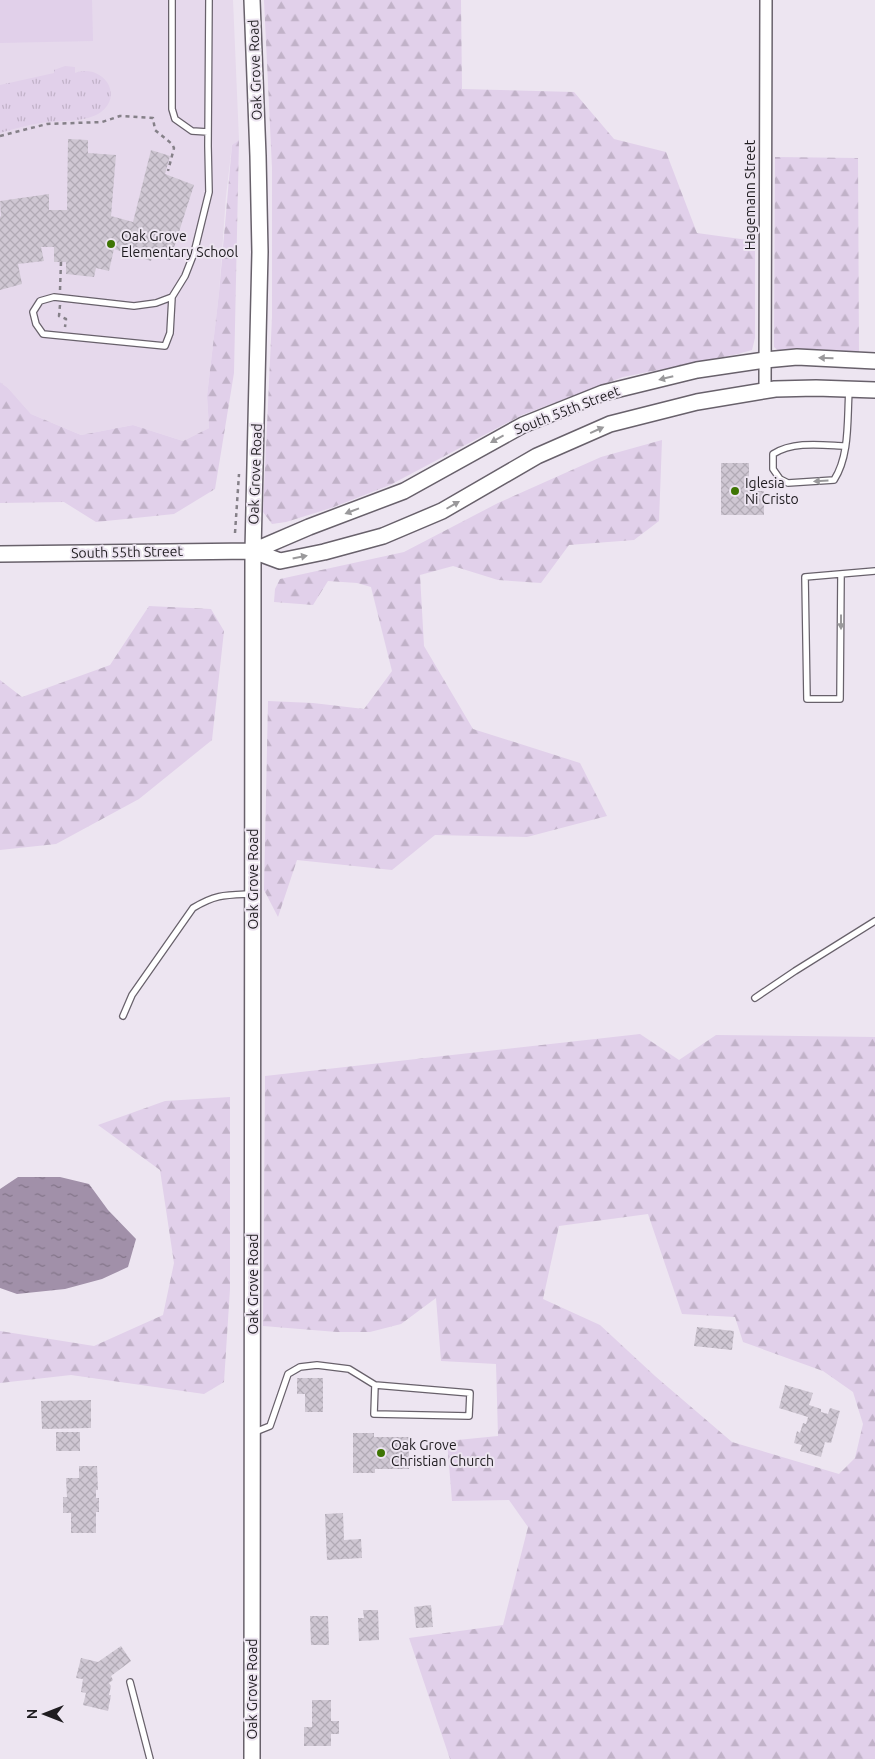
<svg xmlns="http://www.w3.org/2000/svg" width="875" height="1759" viewBox="0 0 875 1759" font-family="Ubuntu,sans-serif">
	<style>
		.built { fill: #e6d9ec }
		.green { fill: #e1d0ea }
		.forest { fill: url(#forest-firs); fill-rule: evenodd }
		.park { fill: url(#park-tufts) }
		.water { fill: url(#water-ripples) }
		.building { fill: url(#building-cross-hatch) }
		.lines { fill: none; stroke-linecap: round; stroke-linejoin: round }
		.lane-casing { stroke: #68616b; stroke-width: 8 }
		.street-casing { stroke: #68616b; stroke-width: 14 }
		.secondary-casing { stroke: #68616b; stroke-width: 18 }
		.path { stroke: #858088; stroke-width: 2.5; stroke-dasharray: 4 4; stroke-linecap: butt }
		.lane { stroke: #fff; stroke-width: 5.5 }
		.street { stroke: #fff; stroke-width: 11 }
		.secondary { stroke: #fff; stroke-width: 15 }
		.oneway { fill: #9a999b }
		.poi-dot { fill: #3e7503; stroke: #ede5f1; stroke-width: 2 }
		.labels { text-anchor: middle; dominant-baseline: central; stroke-width: 4; stroke-linejoin: round; paint-order: stroke }
		.street-label { font-size: 14px; fill: #1f1c20; stroke: #ede5f1 }
		.poi-label { font-size: 14px; fill: #1f1c20; stroke: #ede5f1; text-anchor: start }
	</style>
	<defs>
		<pattern id="forest-firs" width="22" height="20" patternUnits="userSpaceOnUse" patternTransform="scale(1.25)"><rect width="22" height="20" fill="#e1d0ea"/><path d="M5 1l3.5 6h-7zM16 11l3.5 6h-7z" fill="#c1b2c8"/></pattern>
		<pattern id="park-tufts" width="24" height="20" patternUnits="userSpaceOnUse" patternTransform="scale(1.25)"><rect width="24" height="20" fill="#e1d0ea"/><path d="M3 7l-1-3M5 7V3M7 7l1-3M15 17l-1-3M17 17v-4M19 17l1-3" fill="none" stroke="#c1b2c8"/></pattern>
		<pattern id="water-ripples" width="26" height="14" patternUnits="userSpaceOnUse" patternTransform="scale(1.25)"><rect width="26" height="14" fill="#a190a9"/><path d="M2 4q2-2 4 0t4 0M15 11q2-2 4 0t4 0" fill="none" stroke="#837589"/></pattern>
		<pattern id="building-cross-hatch" width="8" height="8" patternUnits="userSpaceOnUse" patternTransform="scale(1.25)"><rect width="8" height="8" fill="#cfc7d3"/><path d="M0 0l8 8M0 8l8-8" fill="none" stroke="#b1aab5"/></pattern>
	</defs>
	<rect width="100%" height="100%" fill="#ede5f1"/>
	<path class="built" d="M0 0H233L239 140 232 145 226 196 219 293 207 396 209 428 183 441 133 425 81 435 31 414 8 388 0 382Z"/>
	<path class="green" d="M0 0H92L93 41 0 43Z"/>
	<path class="forest" d="M264 0H461L462 89 574 92 614 139 666 152 697 233 755 241V338L752 350 738 354 623 377 522 415 390 485 331 508 286 522 272 524 263 512 272 317V168Z
		M239 140 234 373 215 489 174 514 96 522 64 502 0 503V382L8 388 31 414 81 435 133 425 183 441 209 428 207 396 219 293 232 145Z
		M775 157 858 158 859 354 809 350 780 352 774 347Z
		M662 440 659 521 634 540 569 545 541 583 498 580 453 566 420 575 424 646 473 729 580 763 607 816 527 837 435 835 392 870 297 860 278 917 264 890 268 701 313 703 364 709 392 671 371 587 357 583 328 581 313 605 274 602 275 589 280 579 404 552 498 503 601 457Z
		M149 606 211 609 224 631 212 740 139 799 56 844 0 850V680L22 697 110 665Z
		M640 1034 679 1060 716 1035 875 1037V1759H450L409 1638 503 1625 528 1527 509 1500 452 1501 447 1441 498 1436 496 1364 441 1361 436 1298 401 1324 370 1332H337L263 1326 265 1076ZM648 1214 682 1314 735 1317 743 1342 823 1371 853 1392 863 1424 855 1458 839 1474 732 1442 655 1376 600 1325 543 1299 559 1226Z
		M230 1097V1289L224 1382 204 1394 71 1375 0 1383V1331L94 1346 163 1315 174 1263 160 1170 98 1125 165 1101Z"/>
	<path class="park" d="M65 66 75 67V73C101 63 125 94 101 112 86 123 59 120 41 123 27 125 14 129 0 133V85L54 73V70Z"/>
	<path class="water" d="M18 1177H60L89 1184 108 1210 136 1239 128 1267 102 1279 65 1289 17 1294 0 1288V1189Z"/>
	<path class="building" d="M68 139 88 140V153L116 155 111 216 133 222 151 150 170 156 165 174 194 185 170 260 153 255 151 261 114 249 109 271 96 268 94 277 66 274V262H54V247H41L44 261 18 264 22 284 0 290V217L1 216 0 201 49 194V210H67Z
		M721 463H749V491H764V515H721Z
		M697 1327 734 1331 732 1350 694 1346Z
		M297 1378H323V1412H305V1394H297Z
		M785 1385 813 1393 809 1405 821 1409V1412L828 1414 830 1408 840 1411 831 1443 825 1442 821 1457 800 1451 802 1445 794 1443 797 1431 800 1433 803 1423 806 1424 808 1417 779 1408Z
		M91 1400V1428L42 1429 41 1401Z
		M56 1432H80V1451H56Z
		M353 1433H374V1437H409V1469H375V1473H353Z
		M79 1466H97L98 1490H96V1498H99V1512H96V1533H71V1513H63V1497H67L66 1478H79Z
		M343 1513 344 1540 361 1539 362 1558 327 1560 325 1514Z
		M431 1605 433 1627 416 1628 414 1607Z
		M363 1610H378L379 1640 359 1641 358 1618H364Z
		M310 1616H328L329 1645H311Z
		M121 1646 131 1661 111 1676 113 1680 109 1683 111 1686 109 1695H111L108 1711 83 1705 86 1693 81 1692 83 1679 76 1678 81 1658 98 1662Z
		M312 1700H331V1721H339V1734H331V1746H304V1727H312Z"/>
	<g class="lines">
		<defs>
			<path id="lane" d="M172 0V109L175 119 192 131 208 132
				M54 297 134 306 156 303 172 297 170 333 165 346 43 334 36 324 33 312 40 301Z
				M172 297 185 276 194 253 209 192 208 146 209 0
				M845 446C821 445 794 441 773 454V469L780 479 788 483 834 480C850 455 847 420 849 391
				M841 574 840 699H807L805 577 875 571
				M755 998 795 971 875 921
				M123 1016 132 995 193 908C216 894 226 895 251 894
				M255 1432 270 1426 288 1374 300 1367 317 1365 349 1369 375 1385 470 1393 469 1416 374 1414 375 1385
				M130 1682 150 1759"/>
			<path id="street" d="M765 391 766 0"/>
			<path id="secondary" d="M252 0 258 156 260 252 253 551 252 1759
				M253 551 309 527 404 491 523 425 603 393 697 370 765 360 797 357 875 361
				M0 554 253 551 280 561 324 552 383 536 442 511 537 456 610 424 697 402 775 389 816 388 875 390"/>
		</defs>
		<use href="#lane" class="lane-casing"/>
		<use href="#street" class="street-casing"/>
		<use href="#secondary" class="secondary-casing"/>
		<path class="path" d="M0 136 47 124 102 122 120 116 153 118 155 130 172 144 174 148 168 171
			M60 290 61 262
			M60 305 59 316 66 319 65 327
			M235 533 239 474"/>
		<use href="#lane" class="lane"/>
		<use href="#street" class="street"/>
		<use href="#secondary" class="secondary"/>
	</g>
	<defs><path id="oneway-solid" d="M-6-.8H1V-3.2L6.5 0L1 3.2V.8H-6Z" transform="scale(1.25)"/></defs>
	<g class="oneway">
		<use href="#oneway-solid" transform="translate(826 358) rotate(-179)"/>
		<use href="#oneway-solid" transform="translate(666 378) rotate(166)"/>
		<use href="#oneway-solid" transform="translate(597 430) rotate(-24)"/>
		<use href="#oneway-solid" transform="translate(497 439) rotate(151)"/>
		<use href="#oneway-solid" transform="translate(821 481) rotate(177)"/>
		<use href="#oneway-solid" transform="translate(453 505) rotate(-30)"/>
		<use href="#oneway-solid" transform="translate(352 511) rotate(159)"/>
		<use href="#oneway-solid" transform="translate(300 557) rotate(-11)"/>
		<use href="#oneway-solid" transform="translate(841 622) rotate(90)"/>
	</g>
	<g class="poi-dot">
		<circle cx="111" cy="244" r="5"/>
		<circle cx="735" cy="491" r="5"/>
		<circle cx="381" cy="1453" r="5"/>
	</g>
	<g class="labels">
		<g class="street-label">
			<text transform="translate(255 70) rotate(-92)">Oak Grove Road</text>
			<text transform="translate(750 195) rotate(-90)">Hagemann Street</text>
			<text transform="translate(567 410) rotate(-21)">South 55th Street</text>
			<text transform="translate(255 474) rotate(-88)">Oak Grove Road</text>
			<text transform="translate(127 552) rotate(-1)">South 55th Street</text>
			<text transform="translate(253 879) rotate(-90)">Oak Grove Road</text>
			<text transform="translate(253 1284) rotate(-90)">Oak Grove Road</text>
			<text transform="translate(252 1689) rotate(-90)">Oak Grove Road</text>
		</g>
		<g class="poi-label">
			<text x="121" y="236">Oak Grove<tspan x="121" dy="16">Elementary School</tspan></text>
			<text x="745" y="483">Iglesia<tspan x="745" dy="16">Ni Cristo</tspan></text>
			<text x="391" y="1445">Oak Grove<tspan x="391" dy="16">Christian Church</tspan></text>
		</g>
	</g>
	<g transform="translate(45 1714) rotate(270)" stroke="#ede5f1" stroke-width="4" paint-order="stroke">
	<path d="M0-4L9 19L0 12L-9 19Z" fill="#1f1c20"/>
	<text y="-8" font-size="14" font-weight="bold" text-anchor="middle" fill="#1f1c20">N</text>
	</g>
</svg>
